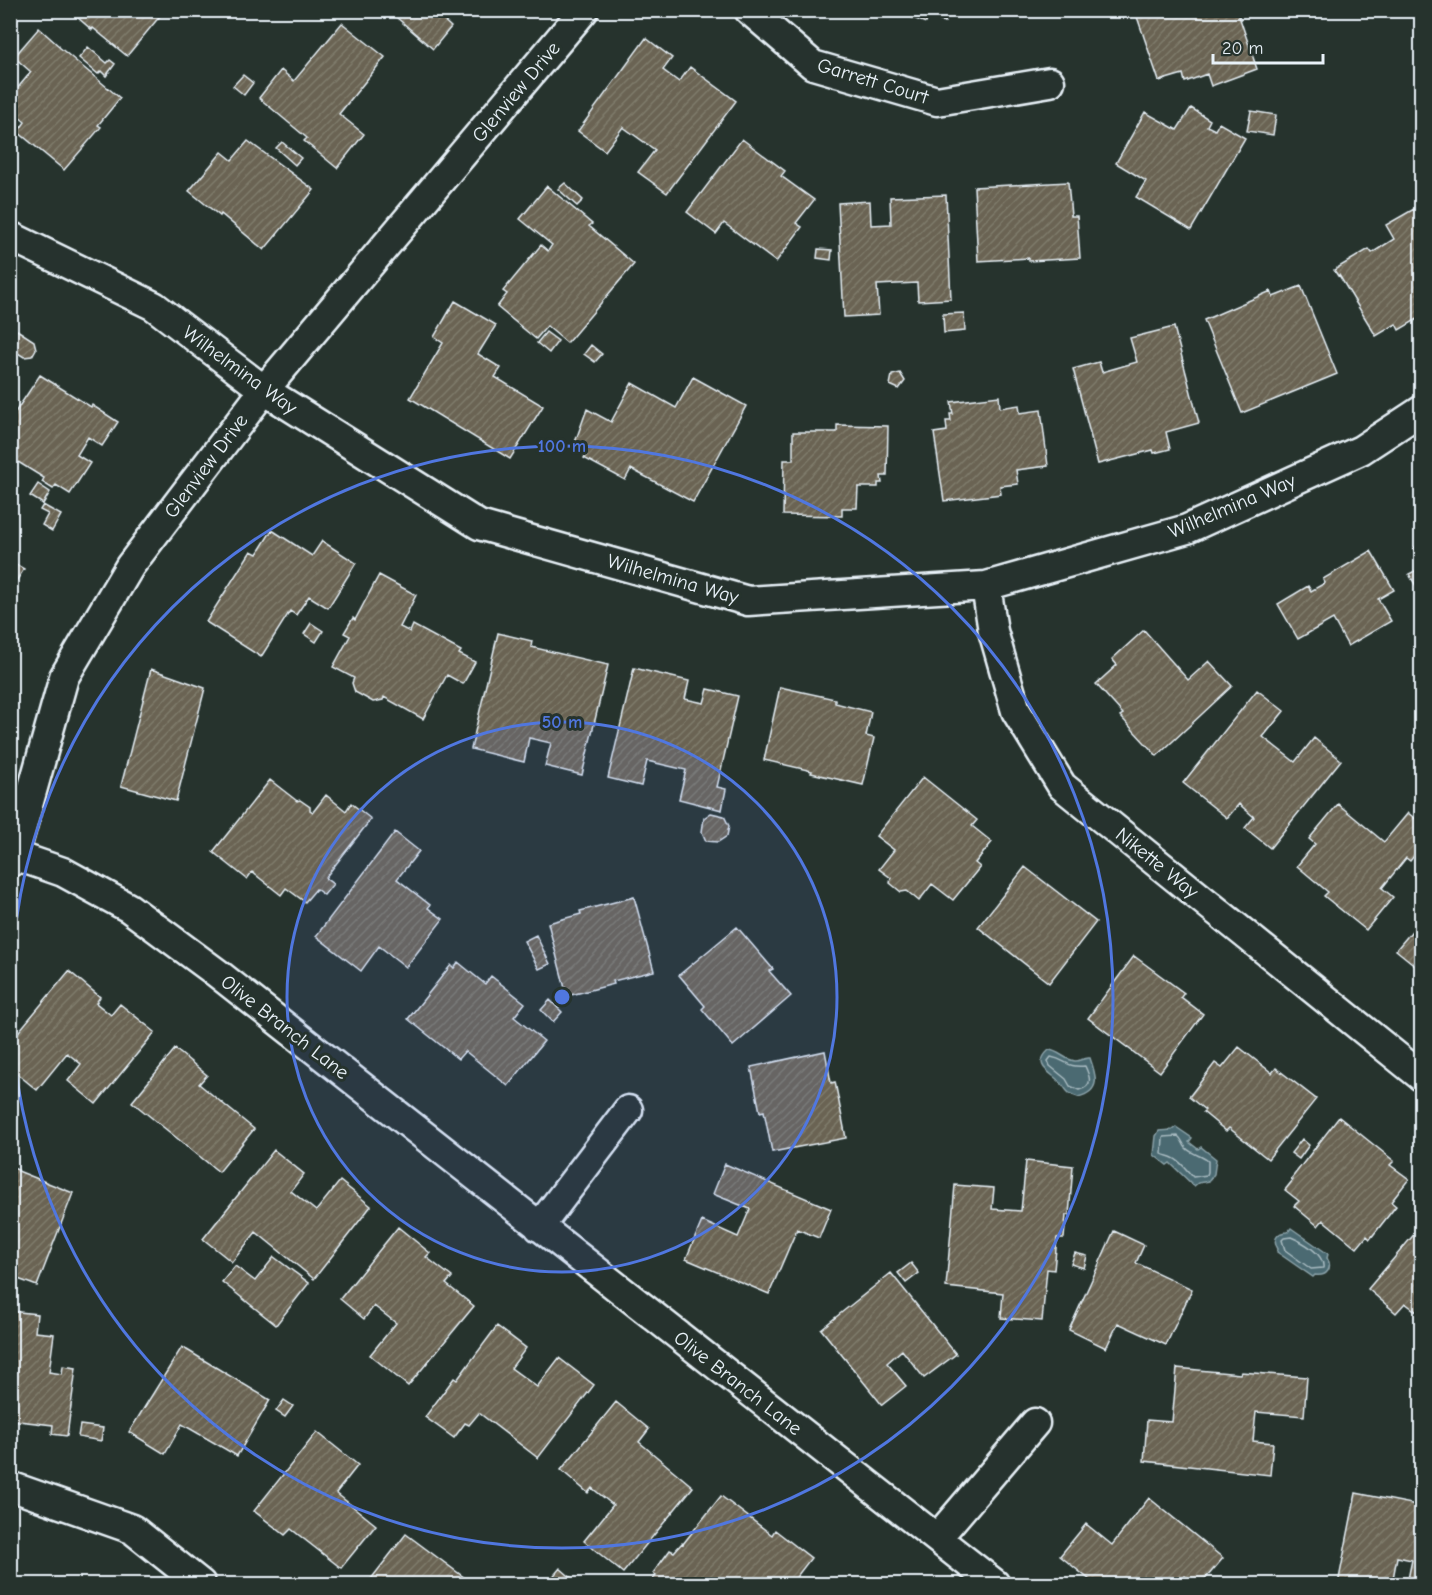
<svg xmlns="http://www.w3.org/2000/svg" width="1432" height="1595" viewBox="0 0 1432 1595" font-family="'Comic Neue',sans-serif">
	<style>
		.water { fill: #4b6b72; stroke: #8aa1a8; stroke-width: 1.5 }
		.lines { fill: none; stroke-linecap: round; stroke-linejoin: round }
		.shore { stroke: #a9bbc2; stroke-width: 1.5 }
		.building { fill: url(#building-hatch); stroke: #e8f1f8; stroke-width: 1.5 }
		.minor-casing { stroke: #e8f1f8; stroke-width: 33 }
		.minor { stroke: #26332d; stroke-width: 28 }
		.ring { fill: none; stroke: #5077e0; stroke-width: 3 }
		.labels { text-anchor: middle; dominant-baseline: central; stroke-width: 6; stroke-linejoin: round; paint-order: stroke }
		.street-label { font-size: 20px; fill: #e8f1f8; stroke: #26332d }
		.centre { fill: #5077e0; stroke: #26332d; stroke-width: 3 }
		.ring-label { font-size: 18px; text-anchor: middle; font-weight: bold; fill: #5077e0; stroke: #26332d; stroke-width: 6; stroke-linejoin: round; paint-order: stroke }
	</style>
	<defs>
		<pattern id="building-hatch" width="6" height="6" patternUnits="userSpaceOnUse" patternTransform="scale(1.5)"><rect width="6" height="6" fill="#6a6452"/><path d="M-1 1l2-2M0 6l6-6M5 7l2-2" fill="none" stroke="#7f7b6c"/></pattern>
	</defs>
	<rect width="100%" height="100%" fill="#26332d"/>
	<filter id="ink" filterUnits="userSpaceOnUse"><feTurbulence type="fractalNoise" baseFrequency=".0167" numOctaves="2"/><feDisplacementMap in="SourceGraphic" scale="12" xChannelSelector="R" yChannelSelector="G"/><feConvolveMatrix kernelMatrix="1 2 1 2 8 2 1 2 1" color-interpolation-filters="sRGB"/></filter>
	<g filter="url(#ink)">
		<path class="water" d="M1049 1050C1059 1051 1065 1060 1075 1061 1080 1061 1085 1057 1090 1058 1096 1075 1102 1091 1078 1097 1063 1092 1068 1089 1059 1081 1048 1071 1033 1065 1049 1050Z
			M1176 1127 1192 1138 1189 1142 1198 1149 1201 1147 1216 1159 1214 1174 1209 1181 1198 1183 1194 1186 1170 1163 1167 1165 1154 1155 1156 1136 1159 1131 1172 1130Z
			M1291 1228 1328 1254 1327 1258C1333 1268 1327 1277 1315 1275L1313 1277 1277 1252 1278 1249C1272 1240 1277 1232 1288 1232Z"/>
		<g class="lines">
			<path class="shore" d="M1051 1057C1067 1060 1066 1068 1085 1066 1090 1077 1094 1086 1079 1090L1070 1086 1066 1079 1050 1066 1048 1061Z
				M1178 1136C1183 1140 1182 1143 1186 1148 1193 1155 1201 1155 1208 1161V1172L1207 1175 1193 1177C1187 1171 1181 1161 1173 1158 1169 1156 1165 1156 1162 1154L1163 1137Z
				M1291 1237C1303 1242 1325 1254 1323 1268L1311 1269 1285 1250 1282 1240 1284 1238Z"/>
		</g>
		<path class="building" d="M69 10H165L127 56 93 28 92 30Z
			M388 10H446L440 17 451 27 433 49Z
			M892 10H949L945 22 928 17 926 23Z
			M1137 10H1237L1257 69 1211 86 1207 74 1185 82 1183 74 1159 81 1135 11Z
			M342 23 385 57 339 114 364 134 337 168 304 141 307 138 259 98 281 70 294 81Z
			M39 28 59 46V47L120 98 98 125 101 127 64 170 18 132 25 122 10 109V97L31 72 14 57Z
			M646 38 672 58 663 70 679 82 690 67 736 101 667 193 638 172 655 150 623 127 605 151 578 131Z
			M88 47 107 63 110 60 115 64 106 76 101 71 98 74 79 58Z
			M243 75 253 83 244 95 233 86Z
			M1191 108 1210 120 1207 126 1215 130 1219 123 1245 138 1191 230 1136 197 1146 181 1116 163 1145 112 1177 130Z
			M1251 111 1276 115 1273 135 1247 131Z
			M742 139 785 171 781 176 814 200 796 223 802 227 776 262 724 223 716 234 687 212Z
			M248 141 314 190 264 250 221 214 220 216 189 191 222 152 232 160Z
			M282 142 301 158 295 165 276 148Z
			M1068 182 1071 216H1077L1080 258 1029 261V258L978 261 974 187Z
			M565 183 583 200 577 206 558 189Z
			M547 186 592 224 589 226 634 264 567 343 547 326 536 339 497 307 507 294 503 291 541 245 548 251 552 245 520 219Z
			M946 195 951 299 918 301 917 283 877 285 879 315 844 317 838 203 870 201 871 225 891 224 890 197Z
			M1414 209 1422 221V310L1419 312 1421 317 1399 330 1396 324 1376 336 1339 275 1338 276 1334 270 1369 249 1372 253 1394 239 1386 225Z
			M818 249 832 250 831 260 817 258Z
			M1301 286 1337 374 1242 413 1204 320 1271 291 1273 297Z
			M455 301 496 325 478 354 501 368 495 377 543 406 510 459 410 398 443 343 434 337Z
			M964 313 965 331 944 333 943 314Z
			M1174 327 1199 423 1166 432 1170 449 1154 453 1153 450 1098 464 1073 369 1099 362 1102 372 1137 362 1130 338Z
			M17 330 34 341 36 349 32 356 24 357 10 348V332Z
			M546 332 558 341 549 353 537 343Z
			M591 345 602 354 595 362 584 354Z
			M900 373 905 381 899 389 890 385 892 375Z
			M40 375 91 407 92 405 118 422 102 446 88 437 77 455 90 463 70 494 56 485 53 489 42 482 44 478 10 457V420Z
			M693 377 746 406 693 502 631 469 625 480 584 458 586 455 573 448 587 409 611 422 632 383 676 408Z
			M999 396 1000 408 1019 405 1020 413 1041 410 1048 466 1016 470 1018 484 1000 486 1001 494 944 501 934 433 947 431 946 421H951L950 414H953L951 402Z
			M837 425 888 426 887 476H881L882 483H878V487H858L857 508H842V516L783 515 784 460H793V432H837Z
			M38 484 50 492 43 504 30 496Z
			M43 505 61 515 52 531 42 525 48 514 40 510Z
			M272 530 312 556 322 541 356 563 328 608 309 596 296 615 290 611 261 657 206 622 251 551 257 554Z
			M1422 543V561L1413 548Z
			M1371 551 1394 590 1378 599 1391 621 1348 646 1333 619 1298 639 1278 604 1308 586 1311 591 1325 583 1323 579Z
			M10 561 24 569 10 591Z
			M1421 568 1422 569V596L1409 574Z
			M379 575 416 595 400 627 410 632 413 625 461 651 459 654 475 662 463 684 447 675 423 719 384 697 383 700 373 702 355 692 352 683 354 678 333 667 350 636 344 633 353 618 355 620Z
			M311 623 323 631 316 642 304 634Z
			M1144 630 1188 680 1209 661 1232 686 1157 756 1120 716 1123 714 1096 684 1117 665 1112 659Z
			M498 633 532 641 531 647 608 665 582 775 545 766 551 743 529 738 524 762 471 749Z
			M634 668 689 681 685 699 704 703 708 689 738 696 717 787 726 789 722 810 679 799 686 770 647 761 641 786 608 778Z
			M151 669 205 688 176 801 121 786Z
			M780 687 835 699V703L871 712 866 736 874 738 863 785 811 773 812 771 764 760Z
			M1257 690 1284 711 1263 737 1295 762 1314 738 1341 760 1270 848 1245 828 1254 817 1239 804 1227 818 1183 783Z
			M923 777 977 820 972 826 992 842 975 863 980 867 953 900 932 884 919 901 907 891 901 892 890 883 891 878 879 869 894 850 876 836Z
			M270 780 297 801 300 800 310 807V810L313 812 326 795 346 811 351 803 371 819 325 878 333 884 324 895 316 889 305 902 286 888 281 895 252 872 247 879 213 852Z
			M1338 804 1384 842 1408 813 1422 824V846L1410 861 1406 858 1382 888 1393 897 1366 930 1324 896 1328 892 1297 866 1315 844 1309 839Z
			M711 813 724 816 729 826 727 836 718 842 706 841 702 832 704 818Z
			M395 832 419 851 397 879 430 905 428 908 443 919 406 967 379 946 361 971 316 936Z
			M1025 867 1096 922 1049 983 978 927Z
			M634 897 654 971 613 981 614 984 567 996 548 923 581 914 580 911Z
			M1422 919V971L1396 950Z
			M737 927 773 969 769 971 791 996 733 1046 702 1009 705 1006 679 975Z
			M536 935 550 964 539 969 524 941Z
			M1134 956 1184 993 1181 997 1203 1014 1160 1072 1088 1018Z
			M458 962 485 984 491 976 525 1003 514 1017 544 1041 508 1086 465 1051 458 1059 408 1019 451 965 454 968Z
			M69 971 100 997 96 1003 111 1015 120 1004 155 1032 96 1104 68 1081 81 1064 67 1053 37 1090 10 1068V1042Z
			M550 1000 562 1012 553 1022 541 1010Z
			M1239 1047 1272 1073 1276 1068 1316 1099 1268 1159 1229 1128 1226 1131 1203 1112 1205 1110 1189 1097 1215 1063 1222 1068Z
			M175 1049 207 1075 199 1084 254 1129 219 1172 132 1102Z
			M825 1051 831 1083 835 1082 846 1138 772 1152 764 1111 760 1112 751 1067Z
			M1339 1117 1394 1161 1390 1165 1409 1179 1391 1202 1396 1206 1370 1239 1367 1236 1357 1248 1323 1220 1318 1226 1294 1206 1299 1201 1285 1190 1293 1180 1291 1179Z
			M1302 1139 1309 1145 1299 1159 1291 1153Z
			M274 1150 304 1174 291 1191 316 1211 340 1181 371 1206 314 1279 256 1232 232 1262 203 1239Z
			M1026 1161 1073 1166 1069 1215H1066L1064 1238H1057L1054 1270 1047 1269 1042 1321 1001 1318 1003 1293 946 1287 955 1185 994 1188 992 1209 1021 1211Z
			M725 1164 831 1209 819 1238 797 1229 769 1294 686 1259 702 1221 738 1237 750 1209 713 1194Z
			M10 1167 18 1170V1171L73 1193 37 1286 10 1276Z
			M1422 1225V1307L1417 1312 1405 1303 1396 1313 1368 1289Z
			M398 1227 430 1253 426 1257 452 1277 446 1284 474 1306 408 1386 370 1355 396 1323 374 1306 364 1319 340 1299Z
			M1114 1231 1144 1245 1136 1263 1192 1289 1166 1345 1118 1323 1106 1348 1069 1330Z
			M1075 1253 1087 1256 1084 1268 1071 1264Z
			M274 1257 309 1283 276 1325 222 1282 235 1266 255 1281Z
			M911 1263 919 1273 906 1283 898 1273Z
			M891 1273 956 1354 924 1378 902 1350 887 1363 906 1386 882 1405 821 1329Z
			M10 1311 37 1314 35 1332 54 1334 49 1372 62 1374 63 1366 76 1368 67 1436 52 1434 53 1425 10 1420Z
			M497 1326 526 1348 511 1368 537 1387 559 1358 594 1385 538 1458 479 1413 469 1425 465 1423 454 1438 425 1417 454 1378 457 1380Z
			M182 1347 270 1400 237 1456 182 1424 165 1454 129 1432Z
			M1177 1368 1240 1374 1241 1372 1307 1377 1304 1416 1256 1412 1253 1441 1273 1443 1270 1475 1144 1461 1147 1420 1172 1422Z
			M284 1400 293 1406 285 1417 276 1411Z
			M616 1402 649 1429 639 1442 693 1487 623 1573 584 1541 613 1505 592 1488 588 1493 561 1470Z
			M80 1425 103 1428 101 1441 78 1437Z
			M317 1432 358 1465 336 1493 376 1525 341 1568 291 1529 285 1535 254 1511Z
			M1356 1493 1422 1506V1584H1407L1412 1560 1397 1557 1392 1584H1338Z
			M721 1496 772 1535 775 1530 811 1558 791 1584H660L653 1579 656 1575 653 1573 670 1550 674 1552 682 1543 683 1544Z
			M1149 1498 1223 1558 1201 1584H1195L1185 1576 1178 1584H1095L1060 1556 1086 1524 1112 1545Z
			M406 1534 473 1584H367Z
			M560 1568 576 1582 574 1584H557L551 1579Z"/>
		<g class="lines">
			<defs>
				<path id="minor" d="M749 10 813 65 937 101 1050 82
					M10 236 154 306 264 390 479 525 748 601 986 586 1187 529 1361 450 1422 410
					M986 586 993 631 1016 711 1062 786 1422 1077
					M14 855 63 872 129 908 217 973 995 1584
					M10 863 14 855 64 677 130 566 264 390 584 10
					M539 1227 628 1110
					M10 1486 132 1529 201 1584
					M937 1538 1035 1423"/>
			</defs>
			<use href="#minor" class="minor-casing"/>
			<use href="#minor" class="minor"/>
		</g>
	</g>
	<circle cx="562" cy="997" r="275" fill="#5077e0" fill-opacity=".12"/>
	<g class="ring">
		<circle cx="562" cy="997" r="275"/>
		<circle cx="562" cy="997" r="551"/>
	</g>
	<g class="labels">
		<g class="street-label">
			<text transform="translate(873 81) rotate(17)">Garrett Court</text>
			<text transform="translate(516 92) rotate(-50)">Glenview Drive</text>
			<text transform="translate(240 370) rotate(36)">Wilhelmina Way</text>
			<text transform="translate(206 466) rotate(-53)">Glenview Drive</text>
			<text transform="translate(1232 506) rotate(-23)">Wilhelmina Way</text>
			<text transform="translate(673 579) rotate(16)">Wilhelmina Way</text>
			<text transform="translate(1157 863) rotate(39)">Nikette Way</text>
			<text transform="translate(285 1027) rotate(38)">Olive Branch Lane</text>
			<text transform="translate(738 1383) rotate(38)">Olive Branch Lane</text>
		</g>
	</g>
	<circle cx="562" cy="997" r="9" class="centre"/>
	<g class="ring-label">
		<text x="562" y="452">100 m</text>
		<text x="562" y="728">50 m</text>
	</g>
	<rect width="1432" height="1595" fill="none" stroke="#26332d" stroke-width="36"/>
	<rect x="18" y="18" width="1396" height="1559" fill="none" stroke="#e8f1f8" stroke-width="2" filter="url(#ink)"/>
	<path d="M1213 54v9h110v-9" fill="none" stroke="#e8f1f8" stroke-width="3"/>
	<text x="1222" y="54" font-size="18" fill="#e8f1f8" stroke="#26332d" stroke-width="4.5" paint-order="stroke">20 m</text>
</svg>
